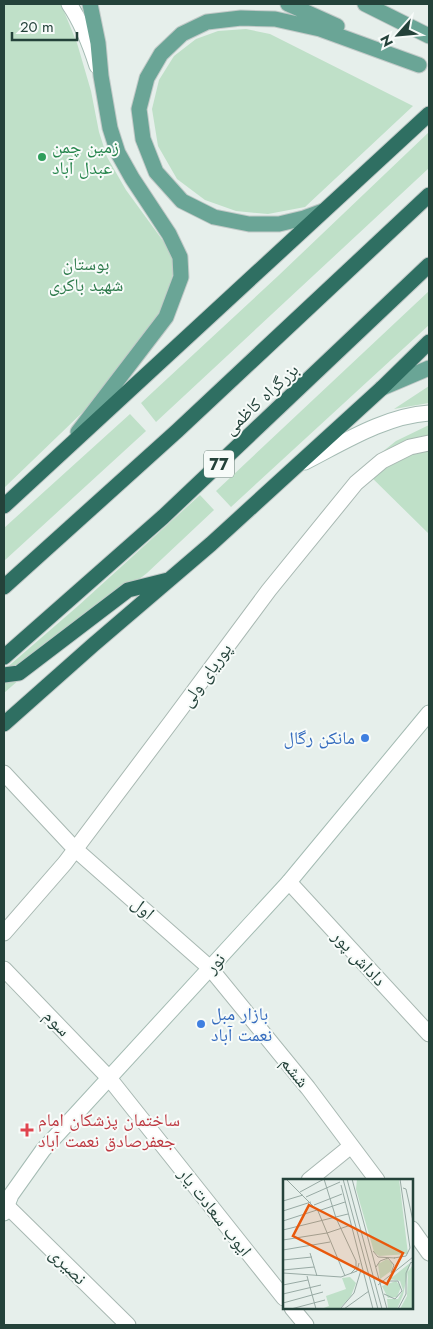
<svg xmlns="http://www.w3.org/2000/svg" width="433" height="1329" viewBox="0 0 433 1329" font-family="Jost,'Noto Naskh Arabic',sans-serif">
	<style>
		.green { fill: #bfe0c8 }
		.lines { fill: none; stroke-linecap: round; stroke-linejoin: round }
		.street-casing { stroke: #a8b8b2; stroke-width: 17 }
		.secondary-casing { stroke: #a4bbb3; stroke-width: 17 }
		.primary-casing { stroke: #c2cac8; stroke-width: 17 }
		.highway-casing { stroke: #c2cac8; stroke-width: 17 }
		.street { stroke: #fff; stroke-width: 15 }
		.secondary { stroke: #fff; stroke-width: 15 }
		.primary { stroke: #6aa596; stroke-width: 15 }
		.highway { stroke: #2f6f62; stroke-width: 15 }
		.leisure-dot { fill: #2e9e5b; stroke: #f7fbf9; stroke-width: 2 }
		.shop-dot { fill: #3f7fe0; stroke: #f7fbf9; stroke-width: 2 }
		.health-dot { fill: #e0444e; stroke: #f7fbf9; stroke-width: 2 }
		.labels { text-anchor: middle; dominant-baseline: central; stroke-width: 4; stroke-linejoin: round; paint-order: stroke }
		.shield { fill: #f7fbf9; stroke: #637a73; stroke-width: 1 }
		.shield-label { font-size: 16px; font-weight: bold; fill: #24423a }
		.leisure-label { font-size: 18px; fill: #27864d; stroke: #f7fbf9; text-anchor: start }
		.park-label { font-size: 18px; fill: #2d7a4b; stroke: #f7fbf9 }
		.street-label { font-size: 18px; fill: #24423a; stroke: #f7fbf9 }
		.shop-label { font-size: 18px; fill: #366cbe; stroke: #f7fbf9; text-anchor: end }
		.health-label { font-size: 18px; fill: #be3a42; stroke: #f7fbf9; text-anchor: start }
		.inset-road { fill: none; stroke: #98aaa4; stroke-width: 1 }
		.view { fill: #e8590c; fill-opacity: 0.15; stroke: #e8590c; stroke-width: 2.5 }
		.inset-edge { fill: none; stroke: #24423a; stroke-width: 2.5 }
	</style>
	<rect width="100%" height="100%" fill="#e6efeb"/>
	<path class="green" d="M4 4H61L77 43 91 91 99 132 107 157 126 190 169 249 175 268 163 306 146 334 87 408 4 488Z
		M246 29 270 34 413 106 305 207 268 214 236 211 205 200 177 179 158 146 152 109 159 80 174 56 196 39 218 31Z
		M429 132V168L156 422 141 403 278 276Z
		M429 291V325L231 507 216 491Z
		M429 386V403L394 409Z
		M130 414 146 431 4 561V528Z
		M429 425V534L362 468 396 441Z
		M200 495 214 510 147 573 82 625 4 693V670L78 606Z"/>
	<g class="lines">
		<defs>
			<path id="street" d="M4 773 75 849 210 968 308 1088 377 1180
				M289 882 429 1034
				M4 933 65 863 171 722 269 590 356 483 382 461 410 447 429 443
				M4 969 109 1078 284 1298
				M309 1180 351 1146
				M8 1207 128 1325
				M412 1229 429 1253
				M292 1308 306 1325"/>
			<path id="secondary" d="M69 4C82 23 90 44 97 66
				M305 462C344 442 385 416 429 413
				M4 1213 11 1195 43 1150 289 882 429 713"/>
			<path id="primary" d="M288 4 337 26
				M365 4 429 36
				M323 211 304 218 279 224H249L214 217 182 201 156 172 143 139 139 109 147 78 161 54 182 34 207 22 241 18 275 19 320 29 419 65
				M382 388 429 368
				M78 432 166 317 181 277 180 257 169 234 132 178 118 153 110 128 101 76 98 43 90 4"/>
			<path id="highway" d="M4 506 429 114
				M4 587 177 431 429 195
				M4 657 163 517 429 265
				M4 675 19 673 128 590 168 580
				M4 724 93 645 211 544 382 388 429 342"/>
		</defs>
		<use href="#street" class="street-casing"/>
		<use href="#secondary" class="secondary-casing"/>
		<use href="#primary" class="primary-casing"/>
		<use href="#highway" class="highway-casing"/>
		<use href="#street" class="street"/>
		<use href="#secondary" class="secondary"/>
		<use href="#primary" class="primary"/>
		<use href="#highway" class="highway"/>
	</g>
	<circle class="leisure-dot" cx="42" cy="157" r="5"/>
	<g class="shop-dot">
		<circle cx="365" cy="738" r="5"/>
		<circle cx="201" cy="1024" r="5"/>
	</g>
	<path class="health-dot" d="M24.5 1122.5h5v5h5v5h-5v5h-5v-5h-5v-5h5z"/>
	<g class="labels">
		<rect class="shield" x="204" y="450.5" width="30" height="27" rx="4"/>
		<g class="shield-label">
			<text x="219" y="464">77</text>
		</g>
		<g class="leisure-label">
			<text x="52" y="147">زمین چمن<tspan x="52" dy="21">عبدل آباد</tspan></text>
		</g>
		<g class="park-label">
			<text x="86" y="264">بوستان<tspan x="86" dy="21">شهید باکری</tspan></text>
		</g>
		<g class="street-label">
			<text transform="translate(261 399) rotate(-43)">بزرگراه کاظمی</text>
			<text transform="translate(206 675) rotate(-54)">پوریای ولی</text>
			<text transform="translate(143 908) rotate(41)">اول</text>
			<text transform="translate(359 958) rotate(47)">داداش پور</text>
			<text transform="translate(215 963) rotate(-48)">نور</text>
			<text transform="translate(57 1023) rotate(46)">سوم</text>
			<text transform="translate(295 1072) rotate(51)">ششم</text>
			<text transform="translate(215 1212) rotate(52)">ایوب سعادت یار</text>
			<text transform="translate(68 1266) rotate(45)">نصیری</text>
		</g>
		<g class="shop-label">
			<text x="355" y="738">مانکن رگال</text>
			<text x="211" y="1014" text-anchor="start">بازار مبل<tspan x="211" dy="21">نعمت آباد</tspan></text>
		</g>
		<g class="health-label">
			<text x="38" y="1120">ساختمان پزشکان امام<tspan x="38" dy="21">جعفرصادق نعمت آباد</tspan></text>
		</g>
	</g>
	<g transform="translate(283 1179)">
		<rect width="130" height="130" fill="#e6efeb"/>
		<path d="M74 0H116L125 75 96 77 91 73 73 10ZM104 80 110 84 108 92 97 100 95 85ZM127 84 120 116 114 130H105L104 120H115L120 111 117 102 107 100ZM129 87 130 130H117L124 117 125 93ZM67 98 73 104 68 117 56 130H38L46 127 43 117 63 110 59 99ZM113 102 118 108 114 118 105 119 99 107Z" fill="#bfe0c8"/>
		<path class="inset-road" d="M3 0 35 32 62 97M41 0 53 39 73 82V89L67 95M60 0 95 130M64 0 99 130M69 0 104 130M58 6 90 130M120 9 123 10 130 42M17 13 41 0M23 18 57 3M0 22 20 16M31 26 59 15M0 32 28 23M35 32 62 23M0 42 34 31M0 51 65 35M0 61 44 54 68 46M0 71 47 63M90 72 95 78 112 79M27 74 34 97M111 79 123 77 127 69 117 0M0 81 29 78M93 88 97 82 105 79 111 86 108 94M0 91 31 88M0 94 58 98 74 92 76 84M24 97 33 130M0 106 25 101M95 106 130 78M0 115 38 106M101 115 112 120 119 112 115 102H104M0 124 40 113M8 130 42 121M57 130 71 114 78 91M61 130 86 112M115 130 123 115V94L128 83 130 85"/>
		<path class="view" d="M26 26 120 74 104 105 10 57Z"/>
		<rect width="130" height="130" class="inset-edge"/>
	</g>
	<rect width="433" height="1329" fill="none" stroke="#24423a" stroke-width="10"/>
	<g transform="translate(398 35) rotate(243)" stroke="#f7fbf9" stroke-width="4" paint-order="stroke">
	<path d="M0-4L9 19L0 12L-9 19Z" fill="#24423a"/>
	<text y="-8" font-size="14" font-weight="bold" text-anchor="middle" fill="#24423a">N</text>
	</g>
	<path d="M12 32v8h65v-8" fill="none" stroke="#24423a" stroke-width="2.5"/>
	<text x="20" y="32" font-size="15" fill="#24423a" stroke="#f7fbf9" stroke-width="4" paint-order="stroke">20 m</text>
</svg>
